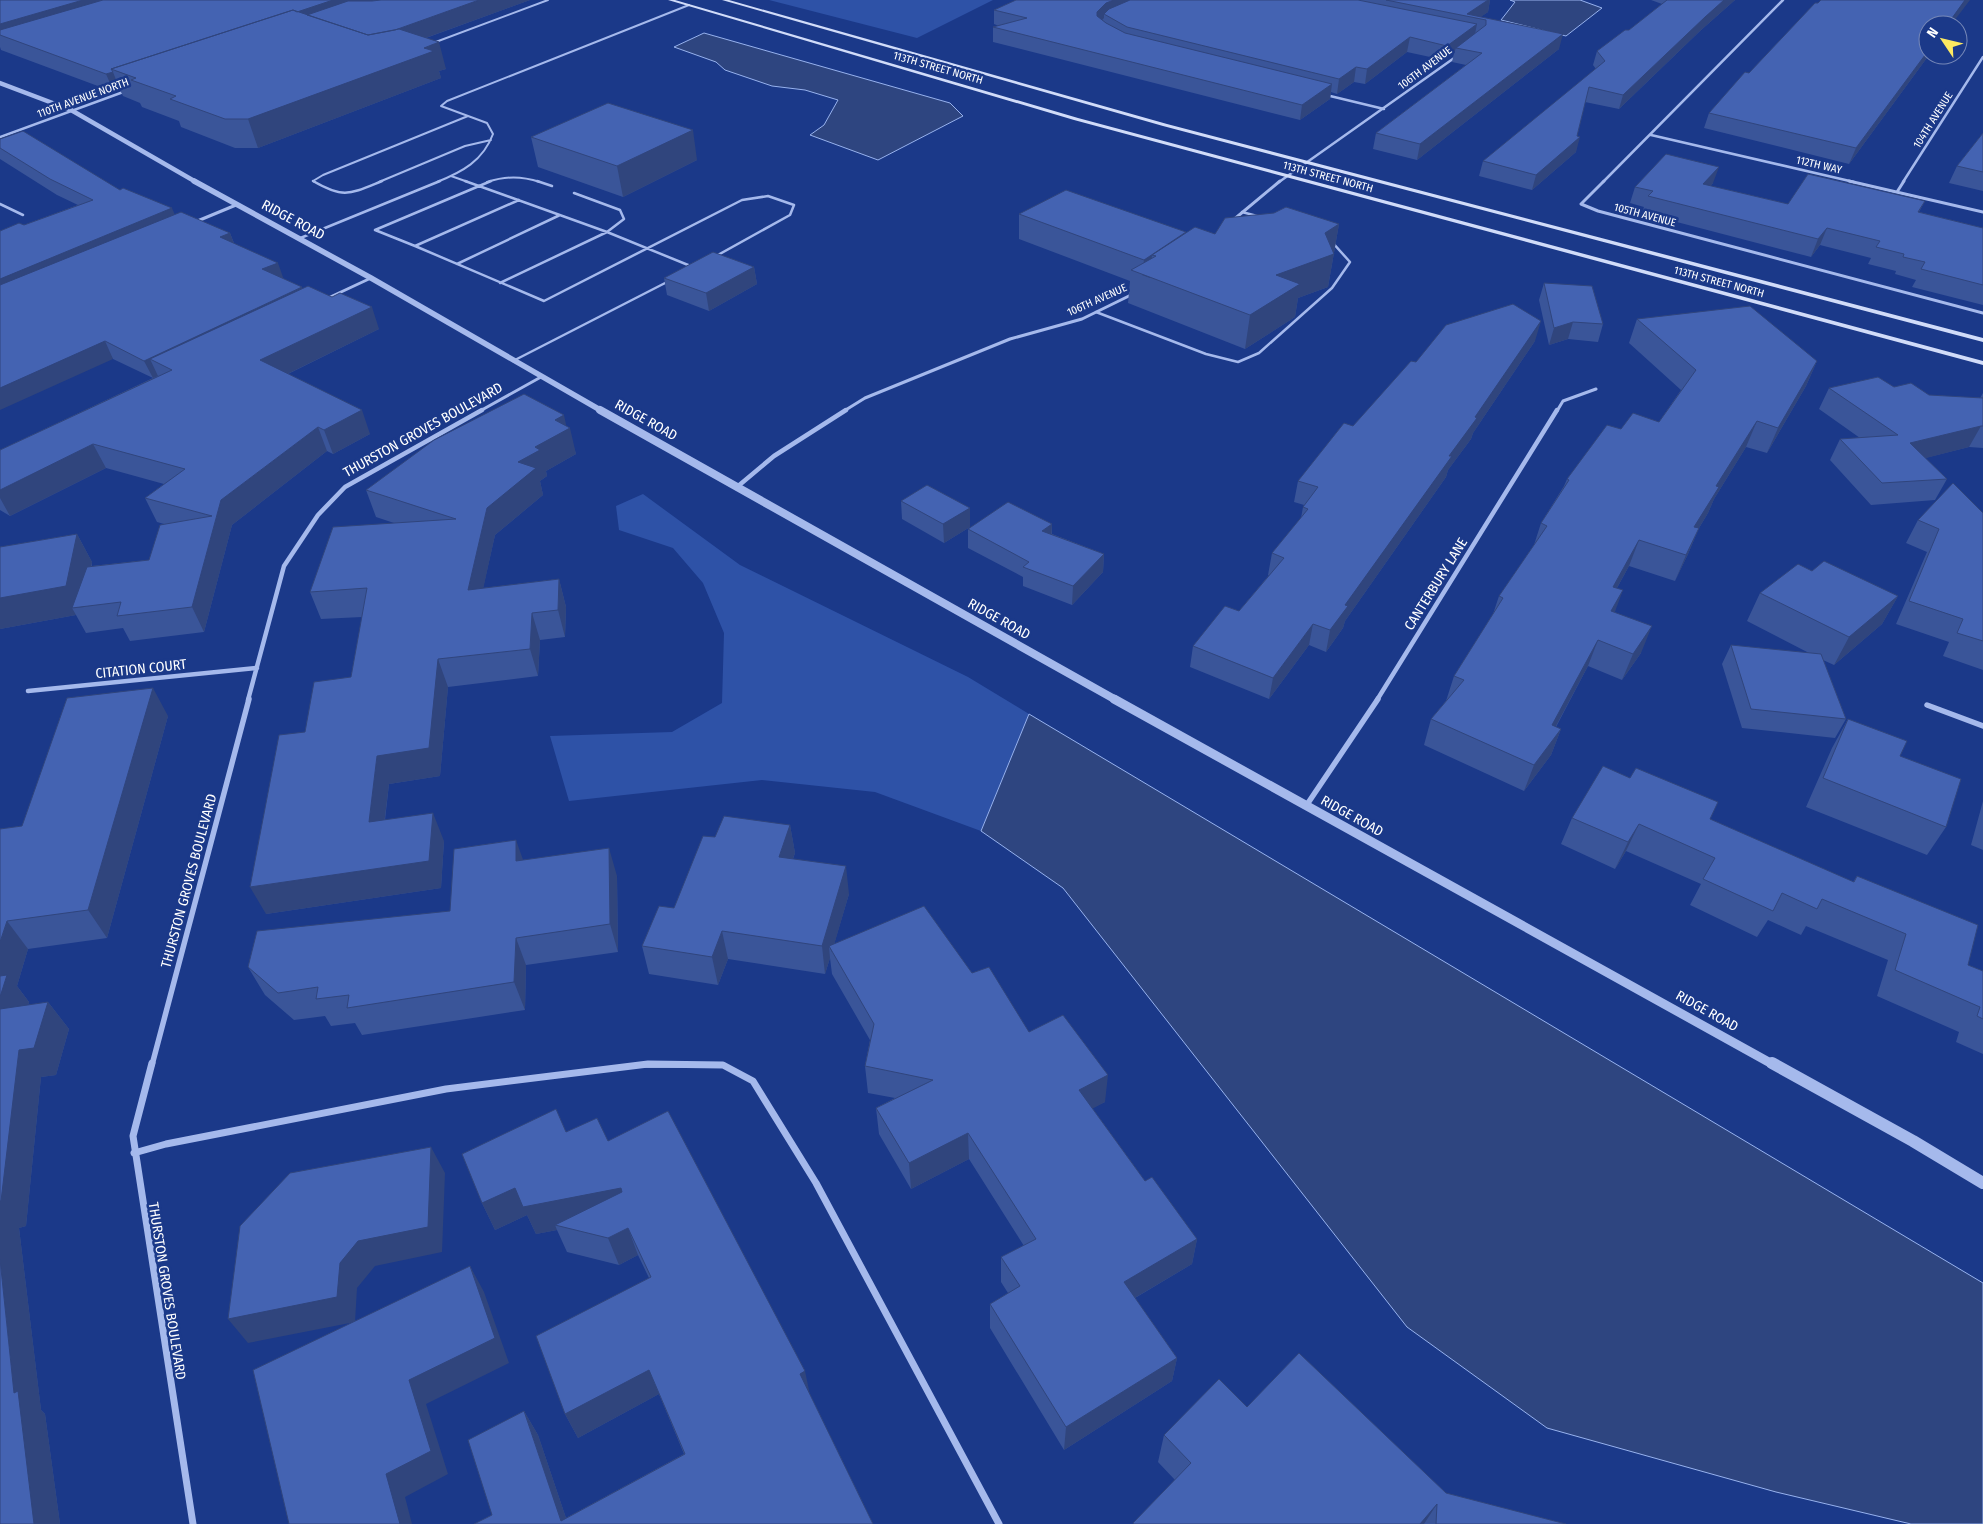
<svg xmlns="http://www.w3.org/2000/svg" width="1983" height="1524" viewBox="0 0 1983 1524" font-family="'Fira Sans Condensed',sans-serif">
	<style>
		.green { fill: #2e52a7 }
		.water { fill: #2e4580; stroke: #97b2ee }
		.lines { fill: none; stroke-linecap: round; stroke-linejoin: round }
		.service-far1 { stroke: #a5b9ec; stroke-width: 2 }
		.service { stroke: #a5b9ec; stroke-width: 2.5 }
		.minor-far4 { stroke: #a5b9ec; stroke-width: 2.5 }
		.minor-far3 { stroke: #a5b9ec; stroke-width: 3 }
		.minor-far2 { stroke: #a5b9ec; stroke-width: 4.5 }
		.minor-far1 { stroke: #a5b9ec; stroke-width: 5.5 }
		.minor { stroke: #a5b9ec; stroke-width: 7 }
		.tertiary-far4 { stroke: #a5b9ec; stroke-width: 4.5 }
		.tertiary-far3 { stroke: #a5b9ec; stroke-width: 5.5 }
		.tertiary-far2 { stroke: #a5b9ec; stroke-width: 8 }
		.tertiary-far1 { stroke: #a5b9ec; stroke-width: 9 }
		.tertiary { stroke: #a5b9ec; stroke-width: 12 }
		.secondary { fill: #d1dcf9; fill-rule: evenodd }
		.wall { fill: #3a5599 }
		.shaded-wall { fill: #30457d }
		.building { fill: #4463b2; stroke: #30457d }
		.labels { text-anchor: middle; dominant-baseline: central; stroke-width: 5; stroke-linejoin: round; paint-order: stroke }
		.far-street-label { font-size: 11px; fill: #fff; stroke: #1b3989 }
		.street-label { font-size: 14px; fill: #fff; stroke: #1b3989 }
	</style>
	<rect width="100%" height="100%" fill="#1b3989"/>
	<path class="green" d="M769 0H993L917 38Z
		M643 494 740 565 968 677 1029 714 981 831 875 792 762 780 569 801 550 736 672 732 722 703 724 633 703 583 673 548 619 530 616 506Z"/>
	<path class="water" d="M1510 0H1580L1602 8 1566 36 1501 20 1515 2Z
		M704 33 950 103 963 116 878 160 810 135 824 125 838 100 805 90 772 86 725 70 716 62 674 47Z
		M1029 714 1983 1283V1524H1911L1776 1492 1547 1428 1407 1327 1063 888 981 831Z"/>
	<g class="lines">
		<path class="service-far1" d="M433 43 548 0
			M451 176 468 182
			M315 182 313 181 323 175 468 116
			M379 182 465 146 491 140
			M437 182C462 172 483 161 493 134L487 123 441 106 447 101 689 5
			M487 182C506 176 521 176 540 182"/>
		<path class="service" d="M313 181C344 199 350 194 382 181
			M465 181 607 232 693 267
			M537 181 552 186
			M519 200 415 246 544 301 742 200 768 196 794 205 790 215 716 256
			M0 204 23 215
			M1242 212 1257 216
			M298 239 440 181
			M415 246 375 230 491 181
			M457 264 560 215
			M500 283 607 232 624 219 620 210 574 193
			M1096 312 1206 354 1238 362 1259 353 1332 288 1350 262 1332 242
			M513 361 669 281"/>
		<path class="minor-far4" d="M1326 95 1384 109
			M1651 135 1854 182
			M0 137 126 91
			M1279 182 1457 56
			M1603 182 1783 0
			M1903 182 1983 57"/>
		<path class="minor-far3" d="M1604 181 1581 204 1598 211 1983 313
			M1849 181 1983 212
			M1897 192 1904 181
			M1232 221 1280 181
			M195 222 236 205
			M326 299 371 278
			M480 411 541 377
			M844 411 865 398 1010 339 1082 319 1133 294
			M1557 411 1563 401 1596 389"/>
		<path class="minor-far2" d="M737 487 774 456 846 410
			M28 691 257 668
			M248 700 284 566 318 515 345 487 482 410
			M1377 700 1557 410"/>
		<path class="minor-far1" d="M1927 705 1983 726
			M1306 806 1378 699
			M152 1065 249 699
			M643 1065H696"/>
		<path class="minor" d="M152 1063 133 1136 193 1524
			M134 1153 166 1144 446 1089 648 1064 723 1065 753 1081 816 1183 999 1524"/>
		<path class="tertiary-far4" d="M0 83 71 110 196 182"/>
		<path class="tertiary-far3" d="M194 181 371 278 602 411"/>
		<path class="tertiary-far2" d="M600 410 1116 700"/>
		<path class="tertiary-far1" d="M1114 699 1774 1065"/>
		<path class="tertiary" d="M1772 1063 1913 1141 1983 1183"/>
		<path class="secondary" d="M668 0H675L1078 118 1983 361V365L1074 120Z
			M722 0H729L1167 124 1983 338V342L1163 126Z"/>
	</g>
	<path class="wall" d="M0 0H530L426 38 446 69 439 71 441 78 258 148H235L181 127 179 121 142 107 140 103 123 96 120 90 114 92 1 50 0 47Z
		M1016 0H1490L1488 12 1480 17 1559 49 1417 160 1373 149 1376 133 1466 65 1452 62 1454 53 1444 60 1407 52 1365 84 1354 82 1337 94 1331 92 1330 99 1300 120 993 42V27L999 26 994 24V10Z
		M1651 0H1735L1700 31 1619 109 1585 102 1577 136 1576 152 1532 190 1479 176 1483 161 1596 69 1593 65 1597 51 1629 30 1662 4Z
		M1929 55 1849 164 1704 128 1709 113 1749 73Z
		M1983 133V191L1949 183 1957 166Z
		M531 137 697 160 623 197 538 167Z
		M0 139 120 190 175 215 230 233 234 243 284 279 379 329 288 374 370 434 333 454 327 451 232 525 204 632 130 641 123 628 86 633 76 615 0 629V547L77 534 92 562V566L149 560 164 524 157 522 145 498 164 484 106 468 10 516 0 510V450L153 378 113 359 24 225 78 205 57 195 0 159Z
		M1713 183 1710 186 1788 204 1925 201 1919 212 1983 228V305L1912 287 1916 280 1895 274 1896 271 1868 264 1871 258 1820 245 1811 257 1650 215 1642 213 1644 207 1630 203 1635 187Z
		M1019 214 1186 233 1215 234 1339 224 1328 287 1298 298 1295 317 1245 349 1128 303 1130 281 1019 239Z
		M754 267 757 284 709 311 667 295 664 278Z
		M1544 283 1603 324 1598 342 1568 339 1549 345 1539 300Z
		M1637 319 1817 361 1806 386 1767 453 1746 447 1714 499 1708 513 1699 528 1688 554 1675 581 1629 566 1617 588 1615 612 1641 653 1622 680 1588 666 1556 727 1561 729 1551 755 1524 791 1424 745 1431 719 1446 701 1454 676 1493 614 1499 596 1534 545 1541 523 1564 486 1567 479 1621 429 1659 422 1681 390 1629 343Z
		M1535 341 1473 433 1471 439 1448 470 1446 477 1345 621 1343 628 1326 652 1309 645 1269 699 1190 667 1193 646 1239 611 1269 575H1268L1272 553 1301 518 1303 507 1304 505 1294 502 1298 481 1416 362Z
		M1894 387 1929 395 1980 398 1983 393V448L1969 447 1925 458 1947 479 1935 500 1871 505 1830 460 1840 439 1860 438 1819 409 1829 388Z
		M567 426 576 454 546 471 547 476 540 481 543 495 495 535 483 588 559 579 566 607 565 637 540 640 538 676 448 687 440 776 389 784 385 820 444 841 441 888 266 914 305 732 351 677 362 617 321 619 310 592 394 523 376 517 366 490Z
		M901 501 970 527 944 543 902 519Z
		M1983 513V670L1943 656 1949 642 1896 624 1927 552 1906 543 1918 520Z
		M1052 524V534L1104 554 1103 572 1072 605 1023 586V577L968 548V529Z
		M1812 571 1898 596 1882 624 1834 665 1823 660 1846 719 1835 738 1742 728 1722 664 1731 645 1809 653 1747 621 1760 593Z
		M168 716 107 938 28 949 17 986 29 1002 28 1005 48 1002 69 1029 56 1075 41 1077 26 1226 19 1228 41 1410 45 1414 60 1524H0V829L22 826Z
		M1848 719 1900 756 1946 827 1927 855 1806 807 1832 748Z
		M1983 801V850L1971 845Z
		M1572 818 1710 819 1853 882 1857 876 1968 965 1983 971V1054L1956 1042 1959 1032 1877 996 1888 960 1806 926 1801 935 1768 920 1757 937 1690 905 1701 884 1626 851 1615 869 1561 844Z
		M790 825 795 853 793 859 849 894 834 944 972 973 1029 1032 1105 1102 1092 1108 1145 1181 1197 1239 1192 1264 1135 1298 1177 1358 1172 1381 1064 1450 990 1328V1304L1008 1293 1001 1282V1257L1024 1246 969 1159 911 1189 879 1134 876 1108 895 1098 868 1093 865 1066 870 1040 832 974 830 958 825 974 728 959 718 985 649 974 642 946 674 908 715 837Z
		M523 860 617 876 618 952 526 965 525 1010 362 1035 355 1023 331 1026 325 1016 294 1020 265 995 248 967 450 911Z
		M566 1132 608 1141 810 1395 873 1524H474L492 1515 524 1411 538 1435 566 1518 684 1454 659 1394 578 1438 565 1414 649 1278 638 1255 619 1265 567 1252 557 1230 536 1234 527 1215 495 1230 482 1203Z
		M1247 1407 1446 1493 1566 1524H1133L1175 1480 1158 1462 1164 1435Z"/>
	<path class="shaded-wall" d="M83 0H148L0 35V24Z
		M333 0H418L136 78 116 71Z
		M479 0H530L395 49 387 33Z
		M1114 0H1149L1104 14V18L1096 26 1097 12 1106 3Z
		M1488 0H1490L1488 12 1478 19 1467 14Z
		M1724 0H1735L1700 31 1619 109 1623 95 1705 17Z
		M1965 0H1970L1951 25H1947Z
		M1477 24 1474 39 1456 48 1454 53 1444 60 1447 46Z
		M1563 34 1559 49 1417 160 1420 144Z
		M1410 37 1407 52 1365 84 1367 69Z
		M439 42 446 69 439 71 441 78 258 148 248 119Z
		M1928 51V55H1929L1849 164 1856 148Z
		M1356 67 1354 82 1337 94 1339 79Z
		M113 72 120 90 114 92 106 74Z
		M1332 84 1330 99 1300 120 1302 105Z
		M693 130 697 160 623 197 617 166Z
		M1580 137 1576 152 1532 190 1536 175Z
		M1719 167 1713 183 1698 201 1703 184Z
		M172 208 179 225 0 299V279Z
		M1339 224 1328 287 1298 298 1295 317 1245 349 1250 315 1276 275 1325 233Z
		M1827 228 1820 245 1811 257 1818 239Z
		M1186 232 1183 256H1156L1152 255 1150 278 1142 275 1144 260Z
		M230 233 236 249 220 237Z
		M278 263 284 280 262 269Z
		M754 267 757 284 709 311 706 293Z
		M302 287 308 304 150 359 158 376 153 378 144 361Z
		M372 307 379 329 269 383 260 360Z
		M1541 321 1535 341 1473 433 1471 439 1448 470 1446 477 1345 621 1343 628 1326 652 1330 630 1345 605Z
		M1573 322 1568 339 1549 345 1554 328Z
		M105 341 113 359 0 410V388Z
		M1817 361 1806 386 1767 453 1778 428Z
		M362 410 370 434 333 454 324 430Z
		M564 415 567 429 570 428 576 454 546 471 547 476 540 481 543 495 495 535 477 617 468 590 487 508 518 462 535 447 555 420Z
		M1757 421 1746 447 1714 499 1708 513 1684 553 1694 527 1716 486Z
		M1981 426 1969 447 1899 465 1910 443Z
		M318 427 327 451 232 525 204 632 192 607 221 500Z
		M93 444 106 468 10 516 0 498V490Z
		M970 508V527L944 543 943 524Z
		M1052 524 1051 543 1042 531Z
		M1699 528 1688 554 1675 581 1686 555Z
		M77 534 92 562 84 607 72 608 76 615 0 629V598Z
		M1639 540 1629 566 1603 613 1613 587Z
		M1104 554 1103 572 1072 605 1073 586Z
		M559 579 566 607 565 637 558 610Z
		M1623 590 1613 617 1611 611Z
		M1898 596 1882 624 1834 665 1849 637Z
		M532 613 540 640 538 676 530 649Z
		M1313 624 1309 645 1269 699 1273 678Z
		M1652 626 1641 653 1622 680 1633 654Z
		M1598 640 1588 666 1542 752 1552 725Z
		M438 659 448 687 440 776 389 784 381 849 369 822 377 756Z
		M153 688 168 716 107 938 88 910Z
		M1561 729 1551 755 1524 791 1534 765Z
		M433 813 444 841 441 888 266 914 250 887Z
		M1639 824 1626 851 1615 869 1628 842Z
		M790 825 795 853 783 885 779 857Z
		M516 840 526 868 516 861Z
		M609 848 617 876 618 952 610 924Z
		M846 866 849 894 832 952 829 946 830 958 825 974 822 946Z
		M7 921 28 949 17 986 29 1002 19 1037 0 1014V942Z
		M722 931 728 959 718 985 712 957Z
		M516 938 526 965 525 1010 514 982Z
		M48 1002 69 1029 56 1075 41 1077 26 1226 19 1228 41 1410 45 1414 60 1524H34L14 1393 0 1259V1201L19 1050Z
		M1108 1075 1105 1102 1077 1117 1079 1090Z
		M968 1133 969 1159 911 1189 909 1163Z
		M431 1147 445 1173 442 1252 375 1266 357 1288 355 1322 248 1343 228 1319 340 1263Z
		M515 1188H621L630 1215 555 1225 557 1230 536 1234 527 1215 495 1230 482 1203Z
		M628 1228 638 1255 619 1265 608 1238Z
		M1197 1239 1192 1264 1121 1306 1124 1282Z
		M470 1266 484 1292 509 1363 426 1404 448 1474 405 1497 412 1524H400L386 1474 409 1380Z
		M1177 1358 1172 1381 1064 1450 1066 1427Z
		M649 1370 659 1394 578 1438 565 1414Z
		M805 1371 810 1395 800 1374Z
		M524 1411 538 1435 568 1524 561 1521Z
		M1437 1504 1424 1524H1420Z"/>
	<path class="building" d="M0 0H83L0 24Z
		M103 0H333L297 12 293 10 111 69 113 72 106 74 0 35V30Z
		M381 0H479L395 30 368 35 307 15 348 1H372Z
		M1016 0H1114L1106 3 1097 12V16L1106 23 1125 33 1332 84 1302 105 993 27 1027 18 994 10Z
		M1130 0H1358L1477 24 1447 46 1410 37 1367 69 1356 67 1339 79 1127 27 1104 14 1109 9Z
		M1386 0H1488L1467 14 1563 34 1420 144 1376 133 1482 53 1456 48 1486 25V20Z
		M1667 0H1724L1705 17 1623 95 1589 87 1577 136 1580 137 1536 175 1483 161 1605 61 1597 51 1625 30H1629Z
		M1821 0H1965L1947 25H1928V51L1856 148 1709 113 1745 72 1749 73 1815 3H1818Z
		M293 10 368 35 399 29 439 42 424 48 434 51 248 119H225L170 99 176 96 131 80 136 78 111 69Z
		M608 103 693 130 617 166 531 137Z
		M23 131 120 190 123 188 172 208 0 279V231L19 223 24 225 93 200 50 179 0 148V139Z
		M1983 133V172L1957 166Z
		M1666 154 1719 167 1703 184 1788 204 1808 174 1925 201 1918 212 1983 228V285L1921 269 1925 262 1903 257 1904 254 1876 247 1880 241 1827 228 1818 239 1648 196 1653 191 1635 187Z
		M1066 190 1186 232 1144 260 1019 214Z
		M1286 207 1339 224 1325 233 1334 254 1276 275 1300 284 1250 315 1131 270 1156 256 1152 255 1195 227 1215 234 1225 218 1274 213Z
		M181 212 230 233 220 237 278 263 262 269 302 287 144 361 105 341 0 388V285Z
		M713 252 754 267 706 293 664 278Z
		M1544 283 1592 286 1603 324 1573 322 1554 328Z
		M308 286 332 297 340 293 372 307 260 360 362 410 324 430 318 427 221 500 192 607 117 616 121 602 72 608 87 567 149 560 160 525 212 516 145 498 185 469 93 444 0 490V450L172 370 150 359Z
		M1513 304 1541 321 1475 417 1477 418 1449 456H1452L1345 605 1348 606 1330 630 1313 624 1273 678 1193 646 1225 606 1239 611 1284 558 1272 553 1308 509 1303 507 1318 487 1298 481 1344 423 1353 426 1411 361 1416 362 1446 325Z
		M1750 306 1817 361 1778 428 1757 421 1716 486 1719 487 1694 527 1699 528 1686 555 1639 540 1613 587 1623 590 1611 611 1652 626 1633 654 1598 640 1552 725 1561 729 1534 765 1431 719 1464 680 1454 676 1503 598 1499 596 1547 526 1541 523 1569 480 1567 479 1607 425 1621 429 1633 413 1659 422 1696 370 1637 319Z
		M1878 377 1894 387 1911 383 1929 395 1983 398V426H1981L1910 443 1947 479 1882 483 1840 439 1898 435 1829 388Z
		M524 394 564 415 555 420 570 428 535 447 540 450 518 462 536 468 487 508 468 590 559 579 558 610 532 613 530 649 438 659 429 748 377 756 369 822 433 813 429 861 250 887 279 735 305 732 314 682 351 677 367 588 310 592 333 527 456 519 366 490 434 440Z
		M1953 483 1983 513V641L1957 633 1963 619 1909 601 1939 529 1918 520Z
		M927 485 970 508 943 524 901 501Z
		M1008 502 1052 524 1042 531 1104 554 1073 586 1023 567 1029 562 968 529Z
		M77 534 66 586 0 598V547Z
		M1824 561 1898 596 1849 637 1760 593 1798 564 1812 571Z
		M1731 645 1821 654 1846 719 1751 709Z
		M153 688 88 910 7 921 0 942V829L22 826 67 698Z
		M1848 719 1907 741 1900 756 1961 779 1946 827 1823 778Z
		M1603 766 1630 778 1636 768 1718 802 1710 819 1854 882 1857 876 1978 925 1968 965 1983 971V1019L1977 1016 1980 1007 1895 970 1906 934 1822 899 1817 909 1782 893 1773 911 1703 879 1715 858 1639 824 1628 842 1572 818Z
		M724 816 790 825 779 857 846 866 822 946 722 931 712 957 642 946 659 906 674 908 703 836 715 837Z
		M516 840V861L609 848 610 924 516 938 514 982 347 1008 349 995 316 999 318 987 278 993 248 967 257 931 450 911 454 849Z
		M924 906 972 973 989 967 1029 1032 1063 1015 1108 1075 1079 1090 1145 1181 1152 1177 1197 1239 1124 1282 1177 1358 1066 1427 990 1304 1020 1286 1001 1257 1036 1239 968 1133 909 1163 876 1108 933 1080 865 1066 874 1024 829 946Z
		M7 975 0 997V976Z
		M48 1002 34 1048 19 1050 1 1201H0V1009Z
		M556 1109 566 1132 597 1118 608 1141 668 1111 805 1371 800 1374 873 1524H474L492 1515 468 1440 524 1411 561 1521 685 1454 649 1370 565 1414 536 1336 651 1277 628 1228 608 1238 555 1225 622 1192 621 1188 523 1207 515 1188 482 1203 462 1154Z
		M431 1147 428 1227 358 1241 340 1263 337 1297 228 1319 240 1226 290 1173Z
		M0 1259 14 1393 18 1391 34 1524H0Z
		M470 1266 495 1338 409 1380 431 1451 386 1474 400 1524H289L253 1370Z
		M1299 1353 1446 1493 1566 1524H1436L1437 1504 1420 1524H1134L1133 1523 1191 1463 1164 1435 1219 1379 1247 1407Z"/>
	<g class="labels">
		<g class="far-street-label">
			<text transform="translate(938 68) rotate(16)">113TH STREET NORTH</text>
			<text transform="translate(1425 68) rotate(-37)">106TH AVENUE</text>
			<text transform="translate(83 98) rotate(-20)">110TH AVENUE NORTH</text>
			<text transform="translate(1933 120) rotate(-58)">104TH AVENUE</text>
			<text transform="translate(1819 165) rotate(13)">112TH WAY</text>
			<text transform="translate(1328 177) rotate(15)">113TH STREET NORTH</text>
			<text transform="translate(1645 215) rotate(15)">105TH AVENUE</text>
			<text transform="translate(1719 282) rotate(15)">113TH STREET NORTH</text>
			<text transform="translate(1097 300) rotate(-24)">106TH AVENUE</text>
		</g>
		<g class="street-label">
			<text transform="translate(293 220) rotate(28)">RIDGE ROAD</text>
			<text transform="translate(646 420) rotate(29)">RIDGE ROAD</text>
			<text transform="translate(423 430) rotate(-29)">THURSTON GROVES BOULEVARD</text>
			<text transform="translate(1436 584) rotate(-58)">CANTERBURY LANE</text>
			<text transform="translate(999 619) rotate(29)">RIDGE ROAD</text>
			<text transform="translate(141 669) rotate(-6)">CITATION COURT</text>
			<text transform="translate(1352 816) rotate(29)">RIDGE ROAD</text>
			<text transform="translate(189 881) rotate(-75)">THURSTON GROVES BOULEVARD</text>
			<text transform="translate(1707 1011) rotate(29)">RIDGE ROAD</text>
			<text transform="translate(167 1291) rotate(81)">THURSTON GROVES BOULEVARD</text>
		</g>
	</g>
	<g transform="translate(1943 40) rotate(305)"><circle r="24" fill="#1b3989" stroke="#7688b8"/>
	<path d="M0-4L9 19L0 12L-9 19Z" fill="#fde961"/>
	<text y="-8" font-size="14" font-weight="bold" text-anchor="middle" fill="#ffffff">N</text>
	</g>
</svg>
